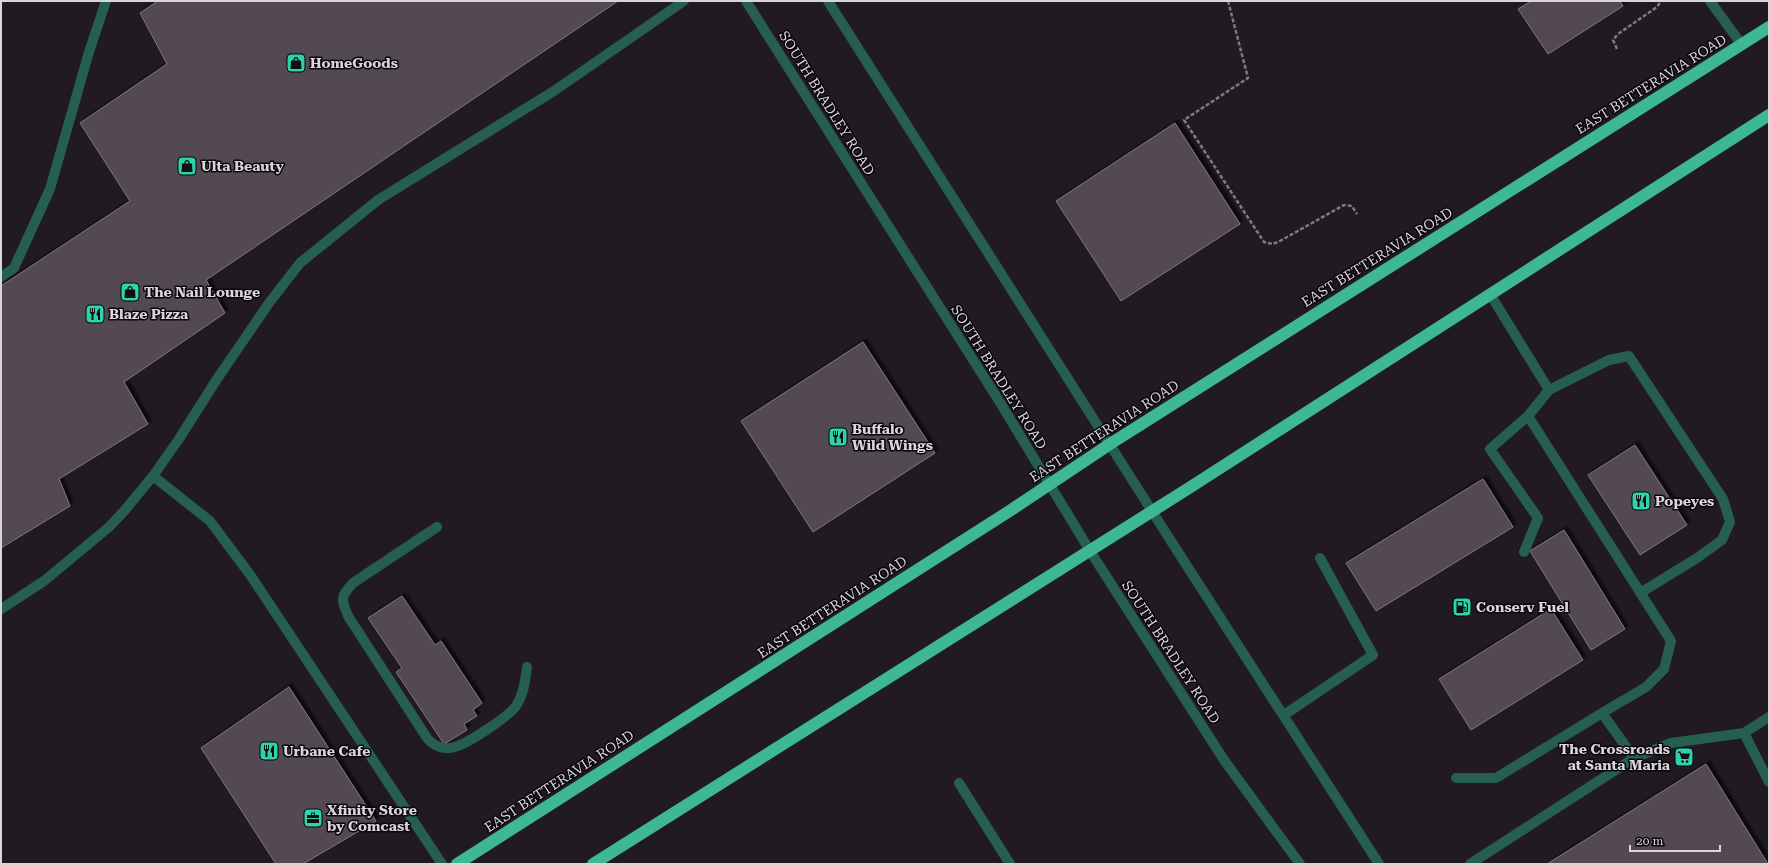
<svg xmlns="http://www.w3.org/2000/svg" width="1770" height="865" viewBox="0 0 1770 865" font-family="'Roboto Serif',serif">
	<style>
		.building { fill: #524853; stroke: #7f7580; filter: url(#shadow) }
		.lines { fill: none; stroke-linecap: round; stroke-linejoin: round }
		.path { stroke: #807981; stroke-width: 2.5; stroke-dasharray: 4 2; stroke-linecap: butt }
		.minor { stroke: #265f4e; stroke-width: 10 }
		.highway { stroke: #3eb795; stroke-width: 12 }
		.labels { text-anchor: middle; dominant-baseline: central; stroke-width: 3; stroke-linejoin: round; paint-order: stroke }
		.poi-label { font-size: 14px; font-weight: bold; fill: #dad5db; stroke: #090609; text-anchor: start }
		.street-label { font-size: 14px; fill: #dad5db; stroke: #090609 }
	</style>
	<defs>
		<filter id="shadow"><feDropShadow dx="3.5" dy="-3.5" stdDeviation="1" flood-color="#0009"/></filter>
	</defs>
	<rect width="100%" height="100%" fill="#221a23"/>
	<path class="building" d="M158 1H618L206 280 225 313 124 382 148 424 59 479 70 506 1 548V286L130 201 80 123 167 64 140 13Z
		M1531 1H1620L1623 6 1548 54 1518 9Z
		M1175 123 1240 224 1121 301 1056 201Z
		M863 342 935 453 813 532 741 421Z
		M1635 445 1687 525 1640 555 1588 475Z
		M1483 479 1513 527 1376 611 1346 563Z
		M1564 530 1625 629 1591 650 1530 551Z
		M402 596 435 645 441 641 482 703 473 710 477 716 464 724 467 730 444 744 396 672 402 668 368 618Z
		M1551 609 1583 660 1471 730 1439 679Z
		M289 687 376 821 303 864H276L201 748Z
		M1706 764 1768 864H1547Z"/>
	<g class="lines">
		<path class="path" d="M1228 1 1248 78 1184 120 1264 242 1273 244 1280 241 1344 205 1352 206 1357 214
			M1617 49 1613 40 1618 34 1657 7 1661 1"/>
		<path class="minor" d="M746 1 1001 404 1090 551 1224 760 1300 864
			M828 1 1178 552 1379 864
			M1710 1 1742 45
			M1 277 14 268 50 189 89 52 106 1
			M1490 294 1549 390 1528 416 1490 449 1538 518 1524 552
			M1549 390 1609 360 1629 356 1723 499 1730 522 1722 540 1697 558 1640 593
			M1528 416 1671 641 1664 669 1646 687 1602 713
			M153 476 210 521 251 576 442 864
			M437 527 353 583C340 597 341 599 348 616L427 738C434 747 446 751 458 746 471 741 508 717 516 706 524 694 525 681 527 667
			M1 609 44 581 109 527 125 510 153 476 179 439 217 379 269 303 300 263 378 200 554 91 684 1
			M1284 715 1373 655 1320 558
			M1769 717 1744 733 1769 782
			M1456 778H1496L1602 713 1634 758
			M959 783 1010 864
			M1470 864 1634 758 1671 743 1744 733"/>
		<path class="highway" d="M457 864 1008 512 1110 444 1769 27
			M593 864 1189 488 1769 115"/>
	</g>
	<defs>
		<symbol id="shop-square" viewBox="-11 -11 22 22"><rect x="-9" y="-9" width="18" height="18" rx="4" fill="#2dd4ab" stroke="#090609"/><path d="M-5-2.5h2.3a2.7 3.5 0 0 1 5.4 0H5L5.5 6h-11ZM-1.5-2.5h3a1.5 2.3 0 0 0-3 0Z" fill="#111"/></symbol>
		<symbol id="restaurant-square" viewBox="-11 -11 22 22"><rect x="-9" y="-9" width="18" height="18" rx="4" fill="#2dd4ab" stroke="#090609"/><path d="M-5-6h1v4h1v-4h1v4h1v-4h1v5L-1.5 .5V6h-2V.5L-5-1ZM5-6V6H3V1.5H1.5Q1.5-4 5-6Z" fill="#111"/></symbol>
		<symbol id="fuel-square" viewBox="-11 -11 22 22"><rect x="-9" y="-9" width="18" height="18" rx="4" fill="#2dd4ab" stroke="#090609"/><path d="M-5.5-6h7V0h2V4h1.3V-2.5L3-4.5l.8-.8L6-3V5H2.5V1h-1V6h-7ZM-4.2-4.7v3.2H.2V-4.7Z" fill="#111"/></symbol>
		<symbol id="supermarket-square" viewBox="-11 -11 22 22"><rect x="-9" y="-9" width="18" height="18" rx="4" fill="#2dd4ab" stroke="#090609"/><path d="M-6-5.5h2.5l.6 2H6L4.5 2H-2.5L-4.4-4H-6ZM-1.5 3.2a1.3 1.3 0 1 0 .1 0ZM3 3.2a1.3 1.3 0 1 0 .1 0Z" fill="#111"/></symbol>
		<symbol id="office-square" viewBox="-11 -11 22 22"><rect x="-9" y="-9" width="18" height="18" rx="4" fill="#2dd4ab" stroke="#090609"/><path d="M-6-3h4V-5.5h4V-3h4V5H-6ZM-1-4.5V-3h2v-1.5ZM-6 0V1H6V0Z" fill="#111"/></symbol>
	</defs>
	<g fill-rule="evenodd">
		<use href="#shop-square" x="285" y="52" width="22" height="22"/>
		<use href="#shop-square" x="176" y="155" width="22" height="22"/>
		<use href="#shop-square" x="119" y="281" width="22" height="22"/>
		<use href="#restaurant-square" x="84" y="303" width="22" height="22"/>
		<use href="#restaurant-square" x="827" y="426" width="22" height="22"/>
		<use href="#restaurant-square" x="1630" y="490" width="22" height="22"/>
		<use href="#fuel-square" x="1451" y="596" width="22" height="22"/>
		<use href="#restaurant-square" x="258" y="740" width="22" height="22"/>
		<use href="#supermarket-square" x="1673" y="746" width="22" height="22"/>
		<use href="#office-square" x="302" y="807" width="22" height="22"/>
	</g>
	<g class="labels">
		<g class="poi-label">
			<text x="310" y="63">HomeGoods</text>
			<text x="201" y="166">Ulta Beauty</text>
			<text x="144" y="292">The Nail Lounge</text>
			<text x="109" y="314">Blaze Pizza</text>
			<text x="852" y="429">Buffalo<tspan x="852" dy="16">Wild Wings</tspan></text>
			<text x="1655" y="501">Popeyes</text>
			<text x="1476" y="607">Conserv Fuel</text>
			<text x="1670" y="749" text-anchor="end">The Crossroads<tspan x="1670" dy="16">at Santa Maria</tspan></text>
			<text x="283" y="751">Urbane Cafe</text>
			<text x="327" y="810">Xfinity Store<tspan x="327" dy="16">by Comcast</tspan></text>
		</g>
		<g class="street-label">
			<text transform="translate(1651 84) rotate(-32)">EAST BETTERAVIA ROAD</text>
			<text transform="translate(827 103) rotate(58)">SOUTH BRADLEY ROAD</text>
			<text transform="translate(1377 257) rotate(-32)">EAST BETTERAVIA ROAD</text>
			<text transform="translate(999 377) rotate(58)">SOUTH BRADLEY ROAD</text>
			<text transform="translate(1104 431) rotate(-33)">EAST BETTERAVIA ROAD</text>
			<text transform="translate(832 607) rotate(-33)">EAST BETTERAVIA ROAD</text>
			<text transform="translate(1171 652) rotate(57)">SOUTH BRADLEY ROAD</text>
			<text transform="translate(559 781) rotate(-33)">EAST BETTERAVIA ROAD</text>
		</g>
	</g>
	<rect width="1770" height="865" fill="none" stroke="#dad5db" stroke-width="4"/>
	<path d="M1630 845v6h90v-6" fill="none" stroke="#dad5db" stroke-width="2"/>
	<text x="1636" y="845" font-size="12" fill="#dad5db" stroke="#090609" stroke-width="3" paint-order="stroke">20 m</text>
</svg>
